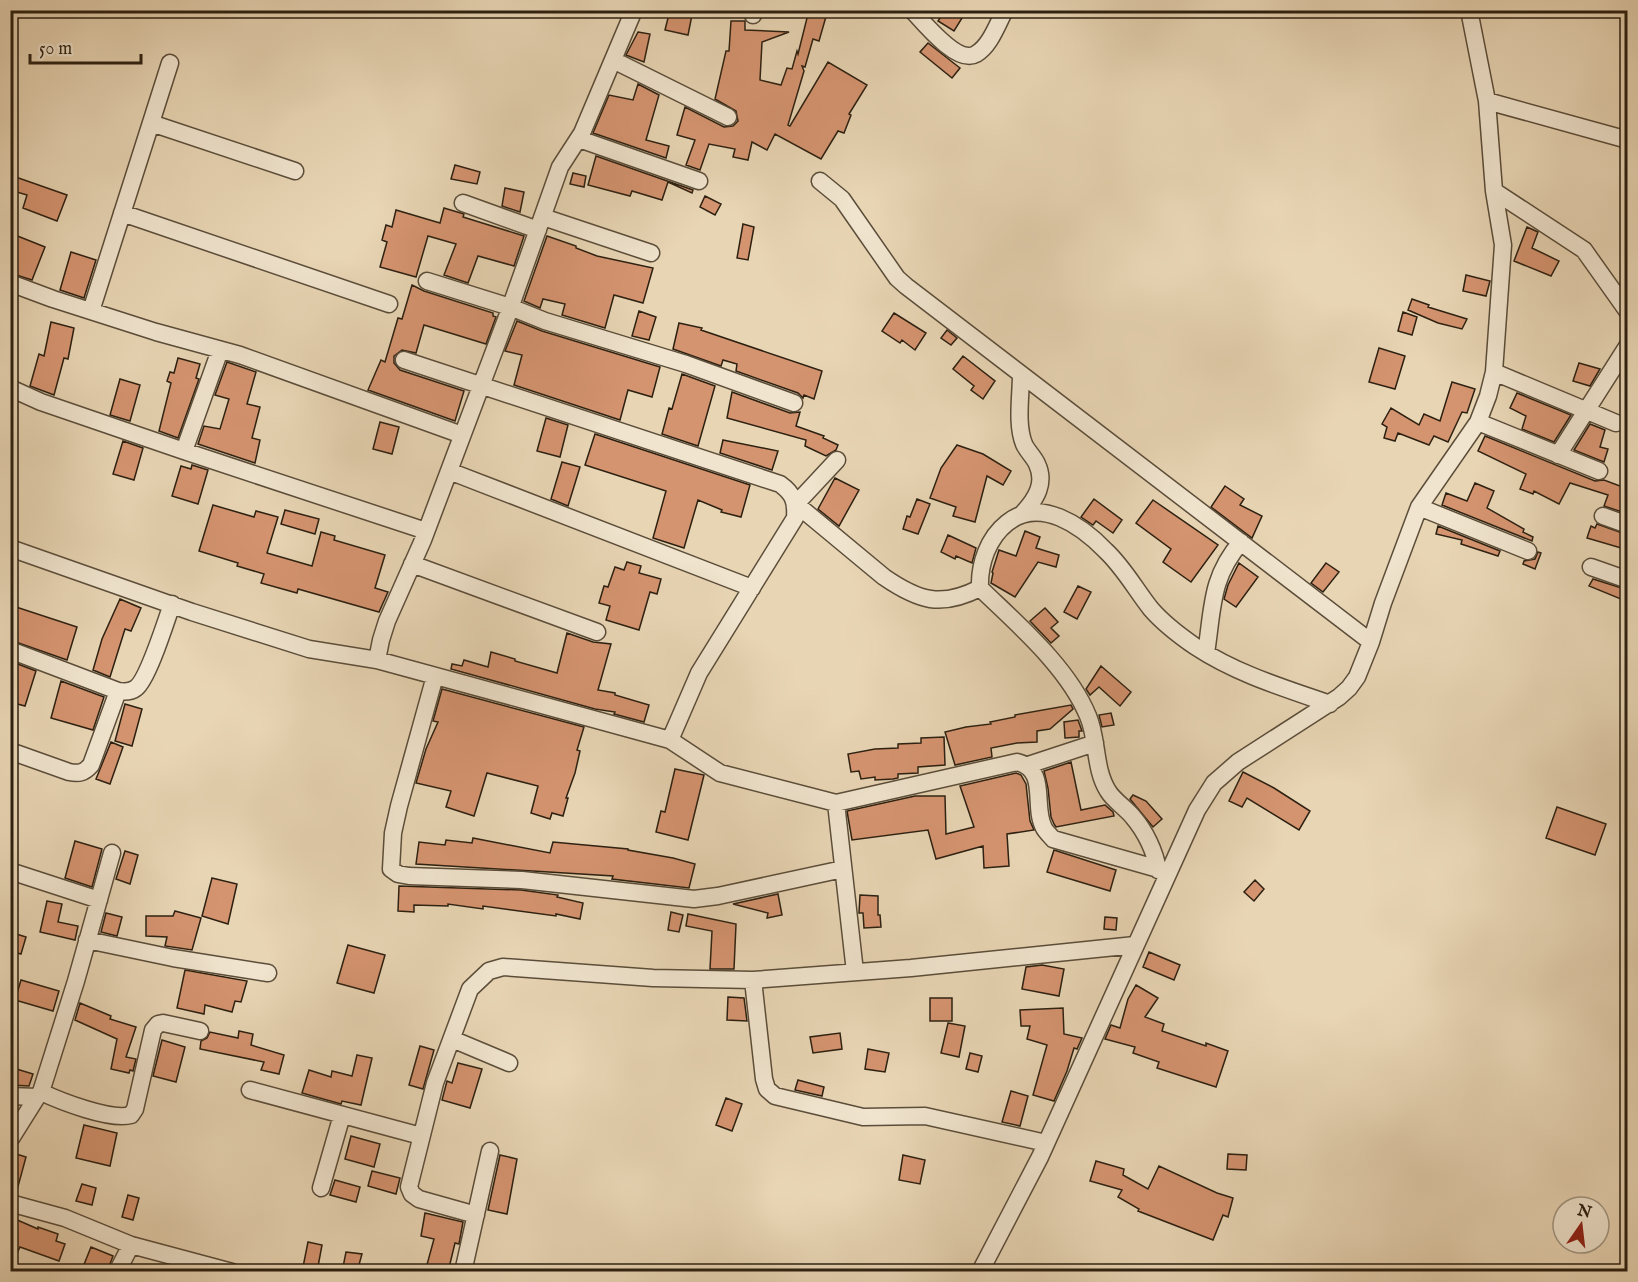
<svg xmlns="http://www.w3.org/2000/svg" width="1638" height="1282" viewBox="0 0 1638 1282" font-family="'IM FELL English',serif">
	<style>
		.building { fill: #d59470; stroke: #2c2011; stroke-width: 1.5 }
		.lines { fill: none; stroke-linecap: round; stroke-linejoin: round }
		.minor-casing { stroke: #5b4d3a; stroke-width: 19 }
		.minor { stroke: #f0e4ce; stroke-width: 16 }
	</style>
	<rect width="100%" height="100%" fill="#e8d5b4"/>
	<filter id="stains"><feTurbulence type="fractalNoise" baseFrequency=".00333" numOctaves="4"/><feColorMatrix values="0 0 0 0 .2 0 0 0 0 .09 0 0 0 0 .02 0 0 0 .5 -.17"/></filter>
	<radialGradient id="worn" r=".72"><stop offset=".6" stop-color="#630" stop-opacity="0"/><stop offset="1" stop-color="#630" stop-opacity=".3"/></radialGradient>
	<path class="building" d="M670 10H693L688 35 665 30Z
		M809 10 827 13 819 41 813 39 805 67 802 66 804 71 788 125 790 126 828 62 867 85 849 114 851 115 844 133 838 131 821 159 775 134 767 150 752 142 748 160 733 157 735 149 709 144 700 170 686 165 695 140 677 135 685 107 724 127 733 126 738 121 736 111 715 99 726 51H729L731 21H745V30L789 32 762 42 760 80 781 85 787 68 792 69 797 51 798 54Z
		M945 10H967L954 31 938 21Z
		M638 32 650 34 644 62 626 55Z
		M928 43 960 68 952 78 920 52Z
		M638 84 659 95 646 140 669 146 666 158 593 133 609 95 633 100Z
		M596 156 693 190 692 193 668 182 662 200 632 191 630 196 588 185Z
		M455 165 480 172 477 184 451 179Z
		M573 173 586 176 584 187 570 184Z
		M10 175 67 195 57 221 23 208 27 195 10 190Z
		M505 188 524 192 520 212 502 206Z
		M705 196 721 204 715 215 700 207Z
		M444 208 464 214 463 217 524 236 514 266 478 256 468 283 444 275 456 244 428 236 416 277 380 267 387 242 382 240 386 225 392 227 396 210 440 223Z
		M743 224 754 227 748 260 737 258Z
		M1527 227 1538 232 1532 248 1559 261 1551 276 1514 261Z
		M10 233 45 247 32 280 10 273Z
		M547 236 576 246V248L597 256 653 268 643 303 614 295 605 328 562 315 565 304 543 299 540 308 524 301Z
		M71 252 96 260 84 298 60 290Z
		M1466 275 1490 281 1486 296 1463 291Z
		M412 285 424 291 493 313V316L496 317 486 344 424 325 416 353 402 350 394 356V363L400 370 464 391 455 421 368 390 381 360 385 362 398 318 402 319Z
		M1412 299 1429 305 1428 307 1467 319 1462 329 1438 323 1408 310Z
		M639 311 656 317 649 340 632 336Z
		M1403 312 1417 317 1412 335 1398 331Z
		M894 313 926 333 915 350 902 340 900 343 882 331Z
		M517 321 542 331 660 367 652 397 628 390 620 420 514 385 522 355 505 351Z
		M51 322 74 328 68 359 64 358 54 395 30 386 39 354 44 356Z
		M679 323 702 328 701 330 822 371 814 399 804 395 803 398 798 393 736 371 737 364 723 360 721 366 673 349Z
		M947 330 957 338 951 345 941 338Z
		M1379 348 1405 356 1395 389 1369 382Z
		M963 356 995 381 983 399 971 390 974 386 953 369Z
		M178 358 200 364 196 378 199 379 178 438 159 431 171 383 167 381 170 372 174 373Z
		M227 362 256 372 247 404 260 407 252 438 260 440 255 463 198 444 204 426 220 429 229 399 215 395Z
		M1579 363 1600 369 1590 386 1573 381Z
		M682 374 715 386 698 446 662 434 669 408 672 409Z
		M120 379 140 385 130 421 110 415Z
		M1452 382 1475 389 1467 413 1462 412 1448 442 1434 436 1429 445 1398 433 1395 441 1384 438 1387 427 1382 424 1391 408 1419 425 1424 414 1440 421Z
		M732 392 790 413 800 412 796 426 824 436 823 438 838 445 836 450 826 456 805 446 806 440 727 418Z
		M1517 393 1571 415 1554 442 1522 429 1526 416 1510 408Z
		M546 418 568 425 560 457 537 451Z
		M380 422 399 427 392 454 373 449Z
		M1590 424 1605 430 1600 447 1608 449 1604 462 1574 450Z
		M595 434 750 485 741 517 721 512 722 510 698 500 684 548 653 538 666 491 585 465Z
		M1485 436 1595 481 1604 480 1628 489V514L1604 506 1608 495 1570 483 1559 504 1534 491 1533 494 1520 489 1526 474 1478 451Z
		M723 440 778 451 772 470 720 453Z
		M123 441 143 448 134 480 113 474Z
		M957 445 983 454 1011 471 1003 485 987 476 975 522 953 516 956 507 930 498 941 468Z
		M562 462 580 467 568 506 551 499Z
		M192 465 208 470 198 504 172 496 181 466 191 469Z
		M835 478 859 490 839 526 818 509Z
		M1475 483 1494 491 1487 508 1524 529 1523 532 1533 537 1532 541 1442 505 1446 493 1467 501Z
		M1225 486 1244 499 1240 505 1262 516 1252 538 1211 507Z
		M917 499 930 504 918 534 903 529 907 516 910 517Z
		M1094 499 1122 520 1113 533 1096 521 1093 525 1081 517Z
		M1153 500 1218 545 1191 582 1163 562 1171 549 1136 523Z
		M213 505 254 517 256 511 278 517 267 553 312 566 321 532 335 536 334 540 385 555 375 588 388 592 379 612 298 589 297 593 261 583 264 574 237 566 238 563 199 551Z
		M285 510 319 519 315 534 281 524Z
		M1597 524 1628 535V550L1587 538 1591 526 1595 528Z
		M1438 526 1500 551 1498 556 1461 544 1462 540 1436 534Z
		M1025 531 1040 537 1036 548 1059 555 1056 567 1038 562 1015 597 991 583 993 573 992 572 999 550 1016 556Z
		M948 535 976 548 972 563 956 556 955 559 941 552Z
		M1538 552 1541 553 1535 569 1523 564 1524 561 1535 559Z
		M627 562 641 566 639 573 661 579 657 594 650 592 639 630 606 620 610 606 599 603 604 586 608 587 615 567 624 570Z
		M1239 563 1258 577 1236 607 1224 599 1228 585Z
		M1326 563 1339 572 1323 592 1311 583Z
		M1593 579 1628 590V602L1589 586Z
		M1078 586 1091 592 1077 619 1064 612Z
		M120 599 141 608 131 631 125 629 110 677 93 670 102 639Z
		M10 605 77 627 67 660 10 640Z
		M1045 608 1058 622 1051 628 1059 636 1051 643 1030 621Z
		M567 633 593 642 611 644 598 690 615 693V695L649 705 644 722 614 714 615 712 595 709 451 669 452 664 462 666 464 660 488 667 491 652 515 659V661L557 673Z
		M10 661 36 671 25 706 10 702Z
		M1101 666 1131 692 1120 706 1099 687 1090 695 1086 689Z
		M61 681 104 697 93 730 51 718Z
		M442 689 584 727 577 750 580 751 575 773 566 798H568L563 816 552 813 550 819 531 813 538 786 487 773 474 816 446 807 451 791 416 783 426 749 438 722 433 721Z
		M125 704 142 709 132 746 115 741Z
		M1071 705 1073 709 1050 729 1037 731V742L1017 743 991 748 992 757 955 765 945 732 966 727 991 724 990 722 1015 717V715Z
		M1111 713 1114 725 1102 727 1099 715Z
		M1078 720 1082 731H1079V737L1065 738 1064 722Z
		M944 737 945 765 918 767V773L898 774V778L893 779 875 780V777L861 779 859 771 851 772 848 754 875 749 898 748V744L921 743V738Z
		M111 742 123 747 110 784 96 779Z
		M1071 762 1081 810 1105 805 1113 812 1114 816 1056 827 1054 824 1051 817 1048 788 1044 771Z
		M675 769 704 775 688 840 656 832 661 811 665 812Z
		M1243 772 1274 788 1310 811 1299 830 1247 798 1242 807 1229 801Z
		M1016 773 1021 775 1026 784 1030 821 1034 830 1007 834 1009 866 984 868 983 846 936 859 928 830 852 840 847 811 915 796H945L946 834 974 827 960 786Z
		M1133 795 1146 801 1162 819 1153 827 1130 799Z
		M1557 807 1606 824 1595 855 1546 838Z
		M473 838 550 853 553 842 628 849V850L673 858 695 864 689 888 612 879 613 876 416 864 419 842 445 845 446 840 472 843Z
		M75 841 102 849 92 887 65 878Z
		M1054 850 1116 870 1110 891 1047 872Z
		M125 851 138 855 130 884 116 879Z
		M212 878 237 884 228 924 202 916Z
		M1255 880 1264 889 1254 901 1244 892Z
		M399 886 521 890 558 895 557 897 583 903 580 919 556 914V916L483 906V909L448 904V906L414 905V912L398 911Z
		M778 894 782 915 767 918 768 913 733 904Z
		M860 895 878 896V915H880L881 927 864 928 863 913H859Z
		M47 901 62 904 58 922 78 926 75 940 40 932Z
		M175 911 201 918 192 950 165 946 167 937 146 936V916H173Z
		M671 912 683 915 679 932 668 930Z
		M106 913 122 917 117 936 101 932Z
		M688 914 736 924 734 969H710L712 931 686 926Z
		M1105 917 1117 918 1116 930 1104 929Z
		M10 932 26 937 21 954 10 951Z
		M348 945 385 955 374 993 337 983Z
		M1149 952 1180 965 1174 980 1143 967Z
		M1042 965 1064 969 1059 996 1022 989 1026 967Z
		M185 970 247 981 241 1002 235 1001 232 1012 205 1005 204 1014 177 1008Z
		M21 980 59 991 53 1011 15 1000Z
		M1136 985 1158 998 1145 1017 1164 1024 1162 1031 1206 1046V1043L1228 1051 1216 1087 1157 1068 1159 1062 1133 1053 1135 1047 1105 1039 1111 1025 1120 1028 1128 999Z
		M728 997 744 998 747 1021 727 1020Z
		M930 998H952V1021H930Z
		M80 1003 111 1016 110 1019 136 1027 126 1057 136 1059 133 1071 130 1070 129 1073 111 1069 117 1039 75 1020Z
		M1063 1008 1064 1034 1082 1038 1077 1049 1074 1048 1067 1071 1054 1101 1033 1095 1047 1045 1027 1039 1030 1026H1021L1020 1010Z
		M948 1023 965 1026 959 1057 941 1053Z
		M239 1031 253 1034 251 1045 284 1055 279 1074 261 1070 264 1062 200 1049 201 1041 207 1038 210 1032 238 1038Z
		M840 1033 842 1049 813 1053 810 1037Z
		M162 1040 185 1047 176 1082 153 1076Z
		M420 1046 434 1050 423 1089 409 1085Z
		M868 1049 889 1053 885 1072 865 1069Z
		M970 1053 982 1056 978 1072 966 1069Z
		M357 1055 372 1058 361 1105 342 1101 341 1104 302 1093 309 1070 331 1077 332 1071 352 1076Z
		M458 1063 482 1069 470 1108 442 1100 447 1081 452 1083Z
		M10 1067 33 1074 29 1086 10 1085Z
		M798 1080 824 1087 822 1096 795 1090Z
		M1011 1091 1028 1096 1020 1126 1002 1122Z
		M726 1098 742 1104 732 1131 716 1125Z
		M84 1125 117 1133 110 1166 76 1158Z
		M351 1136 380 1144 374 1167 345 1159Z
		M10 1152 26 1157 16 1194 10 1193Z
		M1228 1154 1247 1155 1246 1170 1227 1169Z
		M500 1155 517 1159 507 1214 488 1210Z
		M903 1155 925 1160 920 1184 899 1180Z
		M1096 1161 1124 1169 1123 1175 1148 1189 1159 1166 1217 1193 1233 1198 1228 1217 1223 1215 1213 1240 1138 1211 1139 1209 1118 1197 1122 1190 1090 1181Z
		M372 1171 400 1178 396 1194 368 1186Z
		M335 1180 360 1187 356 1202 330 1195Z
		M82 1184 96 1188 92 1205 76 1201Z
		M128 1195 139 1198 133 1220 122 1217Z
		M425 1213 463 1222 459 1244 455 1243 448 1272H425L434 1239 421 1236Z
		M15 1219 38 1229V1227L58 1234 56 1241 65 1244 59 1261 20 1247 10 1268V1227Z
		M308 1242 322 1245 317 1272H302Z
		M91 1247 113 1256 107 1272H81Z
		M346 1252 362 1254 357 1272H342Z"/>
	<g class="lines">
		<defs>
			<path id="minor" d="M753 10V15
				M912 10C924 23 958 65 976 54 990 46 997 25 1005 10
				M613 60 728 117
				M1487 101 1628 140
				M151 123 295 171
				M579 139 699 181
				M820 181 842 199 897 278 906 286 1371 642
				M1494 191 1584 250 1628 312
				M463 203 538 230
				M122 213 389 304
				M543 217 651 253
				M427 281 510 307 545 321 686 364 794 403
				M10 283 53 299 156 332 240 355 462 435
				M91 311 170 63
				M404 360 780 484C794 494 796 502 795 518L699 673 670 740
				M1494 372 1616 423
				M1021 374C1021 396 1016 424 1024 444 1027 451 1034 457 1037 464 1046 483 1036 499 1023 513
				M10 388 41 402 184 451 426 531
				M1478 422 1599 471
				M184 451 220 350
				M1558 455 1628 345
				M837 460 796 504 884 577C919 601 941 608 980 588
				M449 471 752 588
				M1419 507 1528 551
				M1603 516 1628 525
				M10 548 192 612 309 649 377 660 670 740 720 773 836 803 1017 762C1049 770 1032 806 1044 828 1046 832 1051 836 1053 839L1169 872
				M412 564 597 632
				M1591 567 1628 580
				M10 650 118 691C124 692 131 692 136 688 148 679 166 621 172 604
				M1206 653C1213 609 1210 578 1241 542
				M377 660 381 640 387 621 423 540 508 314 560 167 582 133 634 10
				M435 676 399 806 393 833 391 869 398 874 409 876 522 880 694 899 718 896 843 869
				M10 751 69 772C79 774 84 773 91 765L118 691
				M1028 765 1095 743
				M836 803 855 972
				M1158 870C1155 851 1145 831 1133 817 1126 808 1114 801 1108 791 1094 769 1098 739 1088 716 1068 667 1017 624 980 588 979 564 988 538 1007 523 1040 496 1082 526 1106 551 1124 568 1136 590 1151 609 1163 623 1180 636 1196 647 1237 674 1284 688 1330 704
				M10 871 99 900
				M87 940 173 958 268 973
				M753 980 764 1079 767 1089 775 1096 863 1117 925 1116 1046 1143
				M452 1039 509 1063
				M250 1090 421 1136
				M41 1092C60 1101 111 1121 131 1115L135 1109 153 1030 158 1024 163 1023 200 1031
				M10 1096 37 1097 41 1092 76 981 112 853
				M10 1140 37 1097
				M321 1188 342 1115
				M10 1203 65 1218 131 1245 232 1272
				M476 1215 419 1199 412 1194 409 1187 435 1083 470 989 489 971 503 967 653 978 753 980 911 968 1135 945
				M117 1272 131 1245
				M463 1272 490 1151
				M980 1272 1040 1157 1197 810 1214 783 1238 762 1339 697 1349 688 1357 677 1371 642 1383 603 1419 507 1478 422 1488 396 1494 372 1503 245 1494 191 1487 101 1469 10"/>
		</defs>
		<use href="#minor" class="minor-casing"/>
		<use href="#minor" class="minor"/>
	</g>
	<rect width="1638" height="1282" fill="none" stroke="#e8d5b4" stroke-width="36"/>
	<rect x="12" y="12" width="1614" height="1258" fill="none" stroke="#2c2011" stroke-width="3"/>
	<rect x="18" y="18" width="1602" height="1246" fill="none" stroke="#2c2011" stroke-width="1.5"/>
	<g transform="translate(1581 1225) rotate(14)"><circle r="28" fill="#f0e4ce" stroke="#a29682" stroke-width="1.5"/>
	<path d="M0-4.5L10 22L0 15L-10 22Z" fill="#8f2418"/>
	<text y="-9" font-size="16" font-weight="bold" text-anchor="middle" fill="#2c2011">N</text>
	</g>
	<path d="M30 54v9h111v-9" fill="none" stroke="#2c2011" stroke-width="3"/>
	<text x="39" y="54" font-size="18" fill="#2c2011" stroke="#f0e4ce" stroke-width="4.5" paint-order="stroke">50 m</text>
	<rect width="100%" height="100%" filter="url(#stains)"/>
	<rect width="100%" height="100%" fill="url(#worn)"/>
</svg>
